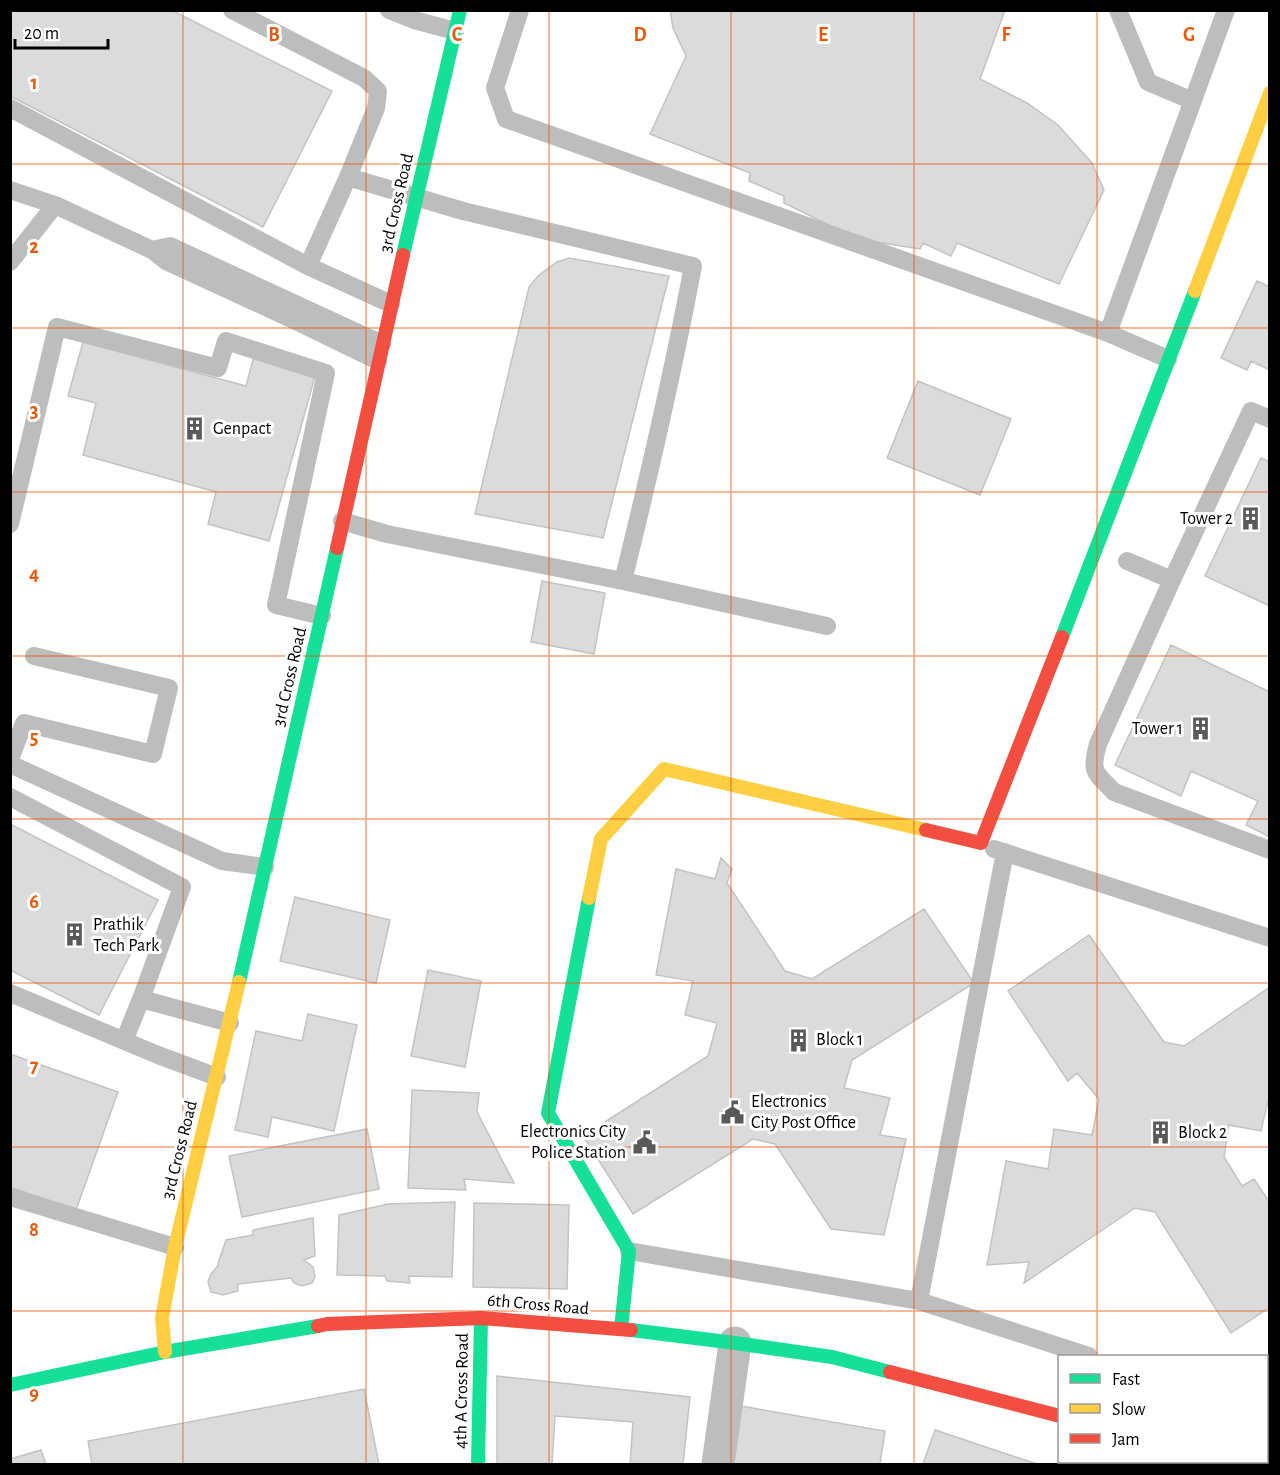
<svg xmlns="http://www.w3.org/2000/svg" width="1280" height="1475" viewBox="0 0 1280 1475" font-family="'Alegreya Sans',sans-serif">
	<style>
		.building { fill: #dbdbdb; stroke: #c3c3c3; stroke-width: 1.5 }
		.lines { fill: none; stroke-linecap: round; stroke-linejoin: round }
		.lane { stroke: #bdbdbd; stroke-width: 18 }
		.street { stroke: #bdbdbd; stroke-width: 33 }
		.fast { stroke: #16e098; stroke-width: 14 }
		.slow { stroke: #ffcf43; stroke-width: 14 }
		.jam { stroke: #f24e42; stroke-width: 14 }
		.grid { fill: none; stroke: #e8590c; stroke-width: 1.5; stroke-opacity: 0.55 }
		.labels { text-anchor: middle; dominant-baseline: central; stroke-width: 6; stroke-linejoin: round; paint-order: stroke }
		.street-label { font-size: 18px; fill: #000; stroke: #fff }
		.poi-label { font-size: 18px; fill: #000; stroke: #fff; text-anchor: start }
		.grid-label { font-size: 20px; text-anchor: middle; font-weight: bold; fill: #e8590c; stroke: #fff; stroke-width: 6; stroke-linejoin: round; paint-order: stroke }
	</style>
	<rect width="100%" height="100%" fill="#fff"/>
	<path class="building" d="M10 10H171L332 91 263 227 10 96Z
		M670 10H1005L980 79 1027 103 1058 125 1092 163 1104 190 1059 284 957 243 951 256 923 243 920 249 876 242 839 230 784 203V196L749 181 750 173 650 134 686 56 673 28Z
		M569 258 669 276 603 538 475 514 529 287 539 275 557 262Z
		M1257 281 1270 287V370L1251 361 1247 370 1221 358Z
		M83 342 246 386 254 356 316 373 269 541 208 524 216 492 83 455 96 403 68 396Z
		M918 381 1011 419 980 495 887 458Z
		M1261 458 1270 462V606L1205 576Z
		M542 581 605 593 594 654 531 642Z
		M1171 645 1270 692V837L1246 825 1258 801 1191 771 1181 796 1115 765Z
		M10 824 158 900 99 1015 10 970Z
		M721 858 732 869 727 883 785 971 812 979 924 909 974 983 852 1060 844 1088 890 1098 880 1135 906 1139 884 1235 831 1229 775 1144 753 1139 633 1214 583 1136 708 1056 717 1023 685 1015 693 981 656 975 676 869 715 879Z
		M295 897 390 920 376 983 280 961Z
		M1089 935 1164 1042 1184 1046 1270 987V1092L1261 1131 1229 1125 1224 1157 1242 1186 1254 1179 1270 1203V1307L1231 1333 1155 1212 1135 1208 1024 1283 1029 1262 987 1265 1006 1161 1048 1169 1054 1129 1092 1135 1099 1099 1077 1073 1068 1081 1008 991Z
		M428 970 481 981 465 1067 411 1056Z
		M308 1014 357 1025 334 1131 272 1117 268 1137 235 1130 256 1031 302 1041Z
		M10 1054 118 1092 76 1210 10 1187Z
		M412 1090 479 1093 477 1112 514 1183 464 1179 466 1190 408 1188Z
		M367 1129 379 1189 242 1217 229 1156Z
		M455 1202 452 1277 409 1276 410 1283 387 1281 385 1276 337 1275 339 1215 388 1204Z
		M474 1203 569 1205 567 1289 473 1287Z
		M313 1218 315 1256 304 1260 313 1267 315 1277 312 1283 302 1286 294 1283 291 1278 238 1284V1291L223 1295 211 1292 208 1282 211 1274 217 1267 226 1240 253 1235V1230Z
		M497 1376 690 1397 683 1464H630L633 1422 555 1416 552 1464H497Z
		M364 1389 379 1464H92L88 1441Z
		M741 1406 885 1431 880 1464H731Z
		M935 1430 1037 1464H923Z
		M41 1450 46 1464H10V1459Z"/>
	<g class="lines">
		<path class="lane" d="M232 10 364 78 378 91 376 108 348 177 308 266 391 304
			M389 10 414 20 455 31
			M520 10 495 88 506 119 1108 333 1168 359
			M1118 10 1148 82 1193 101
			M10 108 308 266
			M348 177 463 211 693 266C673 372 649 476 623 581L827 626
			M10 190 55 205
			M152 250 170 246 382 344
			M10 262 55 205 152 250 166 261 296 321 378 361
			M1108 333 1226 10
			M342 521 387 534 623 581
			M10 524 57 327 218 368 226 341 326 373 276 605 322 616
			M1127 561 1172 580 1251 411 1270 419
			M1172 580 1098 744C1090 773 1095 772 1114 792L1270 850
			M10 759 24 723 153 754 169 688 34 656
			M10 764 222 861 265 867
			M10 797 182 887 141 999 230 1023
			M994 849 1270 938
			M10 993 158 1055 217 1077
			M124 1041 141 999
			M10 1197 175 1247
			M629 1251 919 1301 1089 1356
			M919 1301 1005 852
			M1266 1415 1270 1416"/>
		<path class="street" d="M718 1464 735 1343"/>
		<path class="fast" d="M403 255 460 10
			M1062 637 1195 291
			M589 898 548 1113 629 1251 621 1329
			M239 982 337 548
			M631 1330 735 1343 832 1357 890 1372
			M10 1385 165 1352 318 1326
			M478 1464 481 1318"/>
		<path class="slow" d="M1195 291 1270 93
			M589 898 601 839 664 769 926 830
			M165 1352 162 1318 175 1247 239 982"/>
		<path class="jam" d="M337 548 403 255
			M926 830 981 843 1062 637
			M318 1326 327 1324 481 1318 631 1330
			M890 1372 1060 1416
			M1203 1462 1212 1464"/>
	</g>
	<path class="grid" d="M183 10V1464M366 10V1464M549 10V1464M731 10V1464M914 10V1464M1097 10V1356M10 164H1270M10 328H1270M10 492H1270M10 656H1270M10 819H1270M10 983H1270M10 1147H1270M10 1311H1270M1097 1462V1464"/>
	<defs>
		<symbol id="building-bare" viewBox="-9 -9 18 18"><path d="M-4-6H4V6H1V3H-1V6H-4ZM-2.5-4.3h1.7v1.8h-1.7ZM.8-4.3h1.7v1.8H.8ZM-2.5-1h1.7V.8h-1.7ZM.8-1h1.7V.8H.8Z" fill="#595959" stroke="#fff" stroke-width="2.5" paint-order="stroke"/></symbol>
		<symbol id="civic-bare" viewBox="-9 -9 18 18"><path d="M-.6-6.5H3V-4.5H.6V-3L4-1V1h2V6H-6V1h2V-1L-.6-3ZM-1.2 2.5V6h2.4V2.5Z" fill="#595959" stroke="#fff" stroke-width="2.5" paint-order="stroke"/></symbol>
	</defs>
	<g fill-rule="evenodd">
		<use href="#building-bare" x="178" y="412" width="33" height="33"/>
		<use href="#building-bare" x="1234" y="502" width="33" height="33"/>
		<use href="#building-bare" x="1184" y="712" width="33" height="33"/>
		<use href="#building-bare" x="58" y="918" width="33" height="33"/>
		<use href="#building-bare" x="782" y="1024" width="33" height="33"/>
		<use href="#civic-bare" x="716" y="1096" width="33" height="33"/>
		<use href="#building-bare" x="1144" y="1116" width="33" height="33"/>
		<use href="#civic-bare" x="628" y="1126" width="33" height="33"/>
	</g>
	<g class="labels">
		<g class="street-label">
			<text transform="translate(397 203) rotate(-77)">3rd Cross Road</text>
			<text transform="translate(290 677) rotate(-77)">3rd Cross Road</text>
			<text transform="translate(180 1150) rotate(-76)">3rd Cross Road</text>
			<text transform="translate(538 1305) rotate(5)">6th Cross Road</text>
			<text transform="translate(462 1391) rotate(-89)">4th A Cross Road</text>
		</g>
		<g class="poi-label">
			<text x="213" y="429">Genpact</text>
			<text x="1233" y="519" text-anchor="end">Tower 2</text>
			<text x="1183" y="729" text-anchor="end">Tower 1</text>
			<text x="93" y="925">Prathik<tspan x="93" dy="21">Tech Park</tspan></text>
			<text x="816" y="1040">Block 1</text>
			<text x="751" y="1102">Electronics<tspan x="751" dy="21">City Post Office</tspan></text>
			<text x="626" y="1132" text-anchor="end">Electronics City<tspan x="626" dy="21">Police Station</tspan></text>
			<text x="1178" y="1133">Block 2</text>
		</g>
	</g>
	<g class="grid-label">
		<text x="274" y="41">B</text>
		<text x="457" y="41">C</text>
		<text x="640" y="41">D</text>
		<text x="823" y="41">E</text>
		<text x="1006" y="41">F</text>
		<text x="1189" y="41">G</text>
		<text x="34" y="89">1</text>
		<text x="34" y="253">2</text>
		<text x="34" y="417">3</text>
		<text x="34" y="580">4</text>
		<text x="34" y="744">5</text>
		<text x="34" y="908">6</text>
		<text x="34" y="1072">7</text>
		<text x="34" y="1236">8</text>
		<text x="34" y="1400">9</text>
	</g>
	<rect width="1280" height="1475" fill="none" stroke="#000000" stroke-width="24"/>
	<rect x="1058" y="1355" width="210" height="108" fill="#ffffff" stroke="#999999" stroke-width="1.5"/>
	<rect x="1070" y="1374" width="30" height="9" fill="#16e098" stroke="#999999" stroke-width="1.5"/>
	<text x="1112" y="1385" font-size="18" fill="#000000">Fast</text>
	<rect x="1070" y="1404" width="30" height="9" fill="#ffcf43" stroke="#999999" stroke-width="1.5"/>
	<text x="1112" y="1415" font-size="18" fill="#000000">Slow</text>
	<rect x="1070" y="1434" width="30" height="9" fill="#f24e42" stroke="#999999" stroke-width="1.5"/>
	<text x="1112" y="1445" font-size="18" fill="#000000">Jam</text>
	<path d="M15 39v9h93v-9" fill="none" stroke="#000000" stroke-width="3"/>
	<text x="24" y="39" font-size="18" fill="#000000" stroke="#ffffff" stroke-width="4.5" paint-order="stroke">20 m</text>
</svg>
